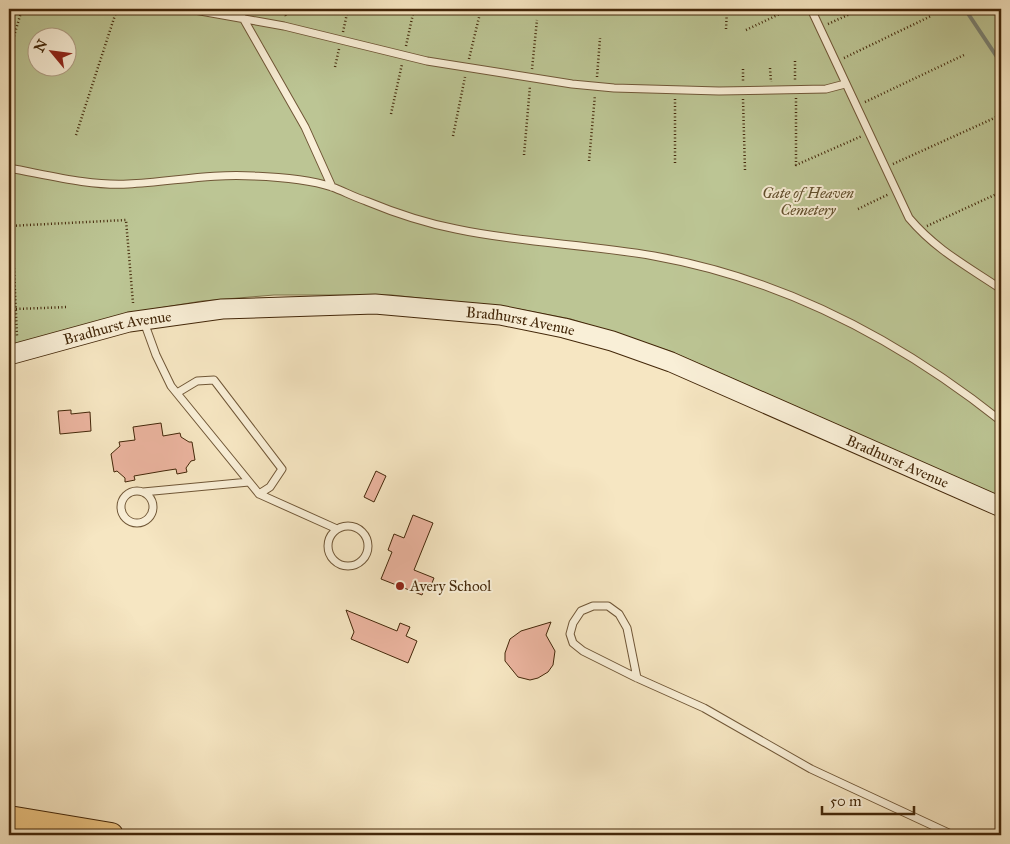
<svg xmlns="http://www.w3.org/2000/svg" width="1010" height="844" viewBox="0 0 1010 844" font-family="'IM FELL Great Primer',serif">
	<style>
		.green { fill: #bcc594; stroke: #80764e; fill-rule: evenodd }
		.lines { fill: none; stroke-linecap: round; stroke-linejoin: round }
		.stream { stroke: #7a8274; stroke-width: 4 }
		.building { fill: #ebb49f; stroke: #432709 }
		.service-casing { stroke: #705737; stroke-width: 9 }
		.secondary-casing { stroke: #432709; stroke-width: 21 }
		.motorway-casing { stroke: #432709; stroke-width: 26 }
		.path { stroke: #432709; stroke-width: 2.5; stroke-dasharray: 1 2.5; stroke-linecap: butt }
		.service { stroke: #f9efd7; stroke-width: 7 }
		.secondary { stroke: #f9efd7; stroke-width: 19 }
		.motorway { stroke: #ebc381; stroke-width: 24 }
		.poi-dot { fill: #8f2418; stroke: #f9efd7; stroke-width: 2 }
		.labels { text-anchor: middle; dominant-baseline: central; stroke-width: 4; stroke-linejoin: round; paint-order: stroke }
		.park-label { font-size: 15px; font-style: italic; fill: #614e2c; stroke: #f9efd7 }
		.street-label { font-size: 15px; fill: #432709; stroke: #f9efd7 }
		.poi-label { font-size: 15px; fill: #432709; stroke: #f9efd7; text-anchor: start }
	</style>
	<rect width="100%" height="100%" fill="#f6e6c2"/>
	<filter id="stains"><feTurbulence type="fractalNoise" baseFrequency=".004" numOctaves="4"/><feColorMatrix values="0 0 0 0 .2 0 0 0 0 .09 0 0 0 0 .02 0 0 0 .5 -.17"/></filter>
	<radialGradient id="worn" r=".72"><stop offset=".6" stop-color="#630" stop-opacity="0"/><stop offset="1" stop-color="#630" stop-opacity=".3"/></radialGradient>
	<path class="green" d="M9 9H1001V497L670 351 571 319 519 309 392 295H274L202 301 128 313 9 347ZM38 38H68V68H38Z"/>
	<g class="lines">
		<path class="stream" d="M965 9 1001 63"/>
	</g>
	<path class="building" d="M71 410V414L90 412 91 431 60 434 58 411Z
		M161 423 163 436 180 433 181 437 189 442H192L195 460 191 461 186 468 187 472 177 474 176 469 163 471 134 476 135 480 125 482V478L117 471 114 472 111 454 120 446 119 442 135 440 133 427Z
		M376 471 386 476 374 502 364 497Z
		M413 515 433 523 414 570 434 578 430 588 425 587 422 595 381 579 392 552 388 550 394 534 404 538Z
		M346 610 397 631 400 623 410 627 406 636 417 641 408 663 351 639 354 632Z
		M551 622 546 635 555 651 553 665 548 672 538 678 530 680 518 677 505 661V653L510 639 521 631Z"/>
	<g class="lines">
		<defs>
			<path id="service" d="M189 9 284 26 427 61 572 84 614 88 719 91 826 89 845 84
				M811 9 909 218C936 250 967 266 1001 289
				M243 18 305 127 332 187
				M9 168C48 175 89 186 128 184 170 182 212 173 254 176 279 177 308 179 332 187 343 191 354 197 366 201 395 213 425 223 456 229 521 243 588 244 654 256 783 279 899 340 1001 421
				M144 322 156 355 171 386 259 494 337 529
				M177 393 197 381 214 380 282 469 270 487 259 494
				M121 507a16 16 0 1 1 32 0a16 16 0 1 1-32 0Z
				M143 492 249 482
				M328 546a20 20 0 1 1 40 0a20 20 0 1 1-40 0Z
				M637 678 627 628 619 614 608 606H593L581 611 573 623 570 634 573 643 583 651 637 678 704 708 811 769 953 835"/>
			<g id="secondary">
				<path id="s1" d="M9 355 129 322 222 309 375 304 500 315 564 328 612 341 671 362 1001 507"/>
			</g>
			<path id="motorway" d="M9 818 111 835"/>
		</defs>
		<use href="#service" class="service-casing"/>
		<use href="#secondary" class="secondary-casing"/>
		<use href="#motorway" class="motorway-casing"/>
		<path class="path" d="M282 9 286 16
			M828 24 861 9
			M726 29 727 9
			M746 30 790 9
			M343 32 348 9
			M406 46 414 9
			M9 53 22 9
			M844 58 931 16
			M469 59 481 9
			M795 61V82
			M335 67 339 49
			M770 68 771 82
			M532 69 537 20
			M743 69V81
			M597 77 600 38
			M796 98V165L862 136
			M675 99V165
			M743 99 745 170
			M865 102 964 55
			M391 114 402 64
			M76 135 117 9
			M453 136 465 77
			M524 155 530 86
			M589 161 595 95
			M893 164 1001 115
			M858 209 889 194
			M9 226 126 220 133 303
			M12 226 17 336
			M927 226 1001 192
			M16 309 68 307"/>
		<use href="#service" class="service"/>
		<use href="#secondary" class="secondary"/>
		<use href="#motorway" class="motorway"/>
	</g>
	<circle class="poi-dot" cx="400" cy="586" r="5"/>
	<g class="labels">
		<g class="park-label">
			<text x="808" y="193">Gate of Heaven<tspan x="808" dy="17">Cemetery</tspan></text>
		</g>
		<g class="street-label">
			<text stroke="none"><textPath href="#s1" startOffset="518">Bradhurst Avenue</textPath></text>
			<text stroke="none"><textPath href="#s1" startOffset="112">Bradhurst Avenue</textPath></text>
			<text stroke="none"><textPath href="#s1" startOffset="922">Bradhurst Avenue</textPath></text>
		</g>
		<g class="poi-label">
			<text x="410" y="586">Avery School</text>
		</g>
	</g>
	<rect width="1010" height="844" fill="none" stroke="#f6e6c2" stroke-width="30"/>
	<rect x="10" y="10" width="990" height="824" fill="none" stroke="#432709" stroke-width="2.5"/>
	<rect x="15" y="15" width="980" height="814" fill="none" stroke="#432709"/>
	<g transform="translate(52 52) rotate(299)"><circle r="24" fill="#f9efd7" stroke="#b09f85"/>
	<path d="M0-4L9 19L0 12L-9 19Z" fill="#8f2418"/>
	<text y="-8" font-size="14" font-weight="bold" text-anchor="middle" fill="#432709">N</text>
	</g>
	<path d="M822 806v8h92v-8" fill="none" stroke="#432709" stroke-width="2.5"/>
	<text x="830" y="806" font-size="15" fill="#432709" stroke="#f9efd7" stroke-width="4" paint-order="stroke">50 m</text>
	<rect width="100%" height="100%" filter="url(#stains)"/>
	<rect width="100%" height="100%" fill="url(#worn)"/>
</svg>
